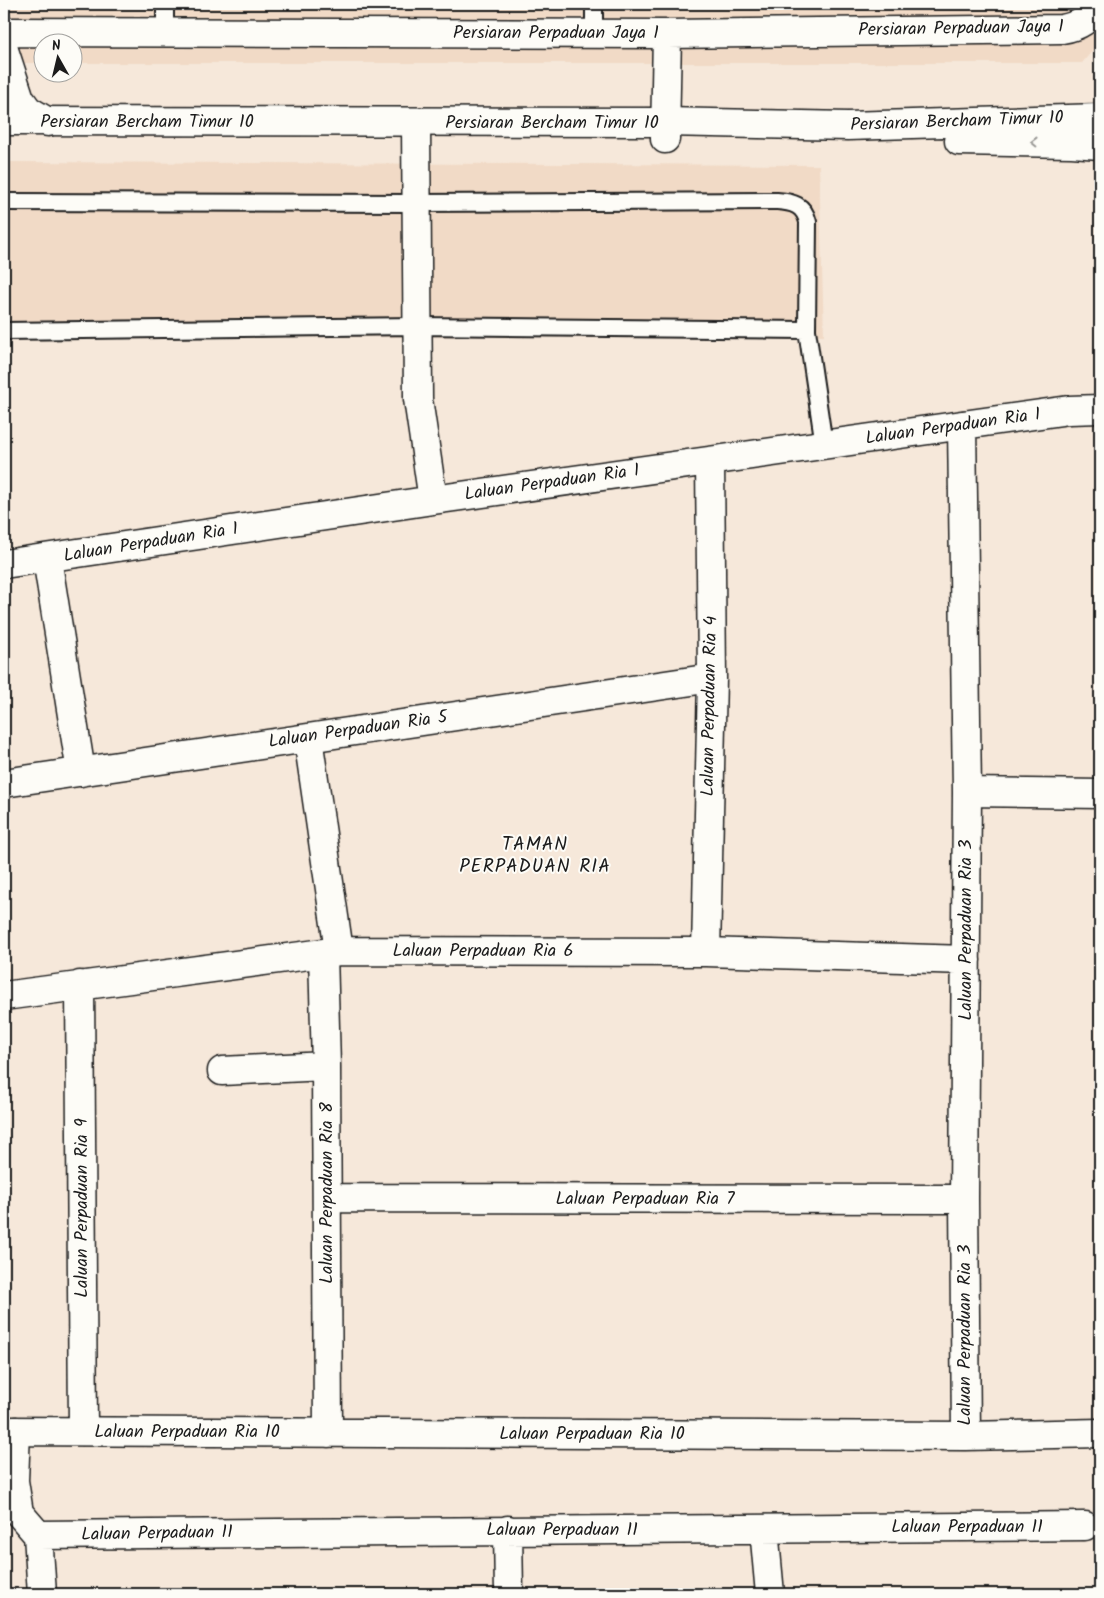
<svg xmlns="http://www.w3.org/2000/svg" width="1104" height="1598" viewBox="0 0 1104 1598" font-family="Kalam,sans-serif">
	<style>
		.built { fill: #f1dac6 }
		.lines { fill: none; stroke-linecap: round; stroke-linejoin: round }
		.service-casing { stroke: #1c1c1c; stroke-width: 20 }
		.minor-casing { stroke: #1c1c1c; stroke-width: 31 }
		.tertiary-casing { stroke: #1c1c1c; stroke-width: 31 }
		.service { stroke: #fdfcf7; stroke-width: 16 }
		.minor { stroke: #fdfcf7; stroke-width: 28 }
		.tertiary { stroke: #fdfcf7; stroke-width: 28 }
		.oneway { stroke: #989794 }
		.labels { text-anchor: middle; dominant-baseline: central; stroke-width: 4; stroke-linejoin: round; paint-order: stroke }
		.street-label { font-size: 18px; fill: #1c1c1c; stroke: #fdfcf7 }
		.neighbourhood-label { font-size: 19px; letter-spacing: 1px; fill: #1c1c1c; stroke: #fdfcf7 }
	</style>
	<rect width="100%" height="100%" fill="#f6e8da"/>
	<filter id="ink" filterUnits="userSpaceOnUse"><feTurbulence type="fractalNoise" baseFrequency=".02" numOctaves="2"/><feDisplacementMap in="SourceGraphic" scale="10" xChannelSelector="R" yChannelSelector="G"/><feConvolveMatrix kernelMatrix="1 2 1 2 8 2 1 2 1" color-interpolation-filters="sRGB"/></filter>
	<g filter="url(#ink)">
		<path class="built" d="M4 4H1100V42L1082 63H73L72 42H42V63H4Z
			M4 162 819 165 824 335 4 338Z"/>
		<g class="lines">
			<defs>
				<path id="service" d="M165 4V33
					M594 33V4
					M4 202 416 203 777 201C793 202 804 205 808 222L807 330 824 445
					M4 331 416 326 807 330"/>
				<path id="minor" d="M4 32 667 34 1062 29C1079 26 1090 20 1096 4
					M4 50 20 99 28 110 48 122
					M416 123 418 399 433 500
					M665 139 667 34
					M962 425 967 792 964 1199 966 1436
					M47 558 81 772
					M4 564 433 500 1069 410 1100 409
					M308 738 339 951
					M4 783 712 678
					M967 792 1100 794
					M706 952 712 678 710 461
					M323 953 326 1066 328 1433
					M80 985 83 1431
					M4 996 339 951 706 952 966 960
					M222 1071 326 1066
					M327 1198 964 1199
					M4 1431 966 1436 1100 1433
					M16 1431 14 1481 19 1513 38 1535
					M764 1529 770 1594
					M508 1530 509 1594
					M38 1535 1085 1526
					M38 1535 42 1594"/>
				<path id="tertiary" d="M4 121 665 122 848 126 1100 118
					M959 141 1072 143 1100 145"/>
			</defs>
			<use href="#service" class="service-casing"/>
			<use href="#minor" class="minor-casing"/>
			<use href="#tertiary" class="tertiary-casing"/>
			<use href="#service" class="service"/>
			<use href="#minor" class="minor"/>
			<use href="#tertiary" class="tertiary"/>
		</g>
		<defs><path id="oneway-chevron" d="M-2-3.5L2.5 0L-2 3.5" fill="none" stroke-width="1.6" stroke-linecap="round" stroke-linejoin="round" transform="scale(1.25)"/></defs>
		<use class="oneway" href="#oneway-chevron" transform="translate(1034 142) rotate(-179)"/>
	</g>
	<g class="labels">
		<g class="street-label">
			<text transform="translate(961 29) rotate(-1)">Persiaran Perpaduan Jaya 1</text>
			<text x="556" y="33">Persiaran Perpaduan Jaya 1</text>
			<text x="147" y="122">Persiaran Bercham Timur 10</text>
			<text transform="translate(957 122) rotate(-2)">Persiaran Bercham Timur 10</text>
			<text x="552" y="123">Persiaran Bercham Timur 10</text>
			<text transform="translate(953 427) rotate(-8)">Laluan Perpaduan Ria 1</text>
			<text transform="translate(552 483) rotate(-8)">Laluan Perpaduan Ria 1</text>
			<text transform="translate(151 543) rotate(-9)">Laluan Perpaduan Ria 1</text>
			<text transform="translate(710 706) rotate(-89)">Laluan Perpaduan Ria 4</text>
			<text transform="translate(358 730) rotate(-8)">Laluan Perpaduan Ria 5</text>
			<text transform="translate(966 930) rotate(-90)">Laluan Perpaduan Ria 3</text>
			<text x="483" y="951">Laluan Perpaduan Ria 6</text>
			<text transform="translate(327 1193) rotate(-90)">Laluan Perpaduan Ria 8</text>
			<text x="645" y="1199">Laluan Perpaduan Ria 7</text>
			<text transform="translate(82 1208) rotate(-90)">Laluan Perpaduan Ria 9</text>
			<text transform="translate(965 1335) rotate(-90)">Laluan Perpaduan Ria 3</text>
			<text x="187" y="1432">Laluan Perpaduan Ria 10</text>
			<text x="592" y="1434">Laluan Perpaduan Ria 10</text>
			<text x="967" y="1527">Laluan Perpaduan 11</text>
			<text x="562" y="1530">Laluan Perpaduan 11</text>
			<text transform="translate(157 1534) rotate(-1)">Laluan Perpaduan 11</text>
		</g>
		<g class="neighbourhood-label">
			<text x="535" y="845">TAMAN<tspan x="535" dy="22">PERPADUAN RIA</tspan></text>
		</g>
	</g>
	<rect width="1104" height="1598" fill="none" stroke="#fdfcf7" stroke-width="20"/>
	<rect x="10" y="10" width="1084" height="1578" fill="none" stroke="#1c1c1c" stroke-width="2" filter="url(#ink)"/>
	<g transform="translate(58 58) rotate(352)"><circle r="24" fill="#fdfcf7" stroke="#a3a29f"/>
	<path d="M0-4L9 19L0 12L-9 19Z" fill="#1c1c1c"/>
	<text y="-8" font-size="14" font-weight="bold" text-anchor="middle" fill="#1c1c1c">N</text>
	</g>
</svg>
